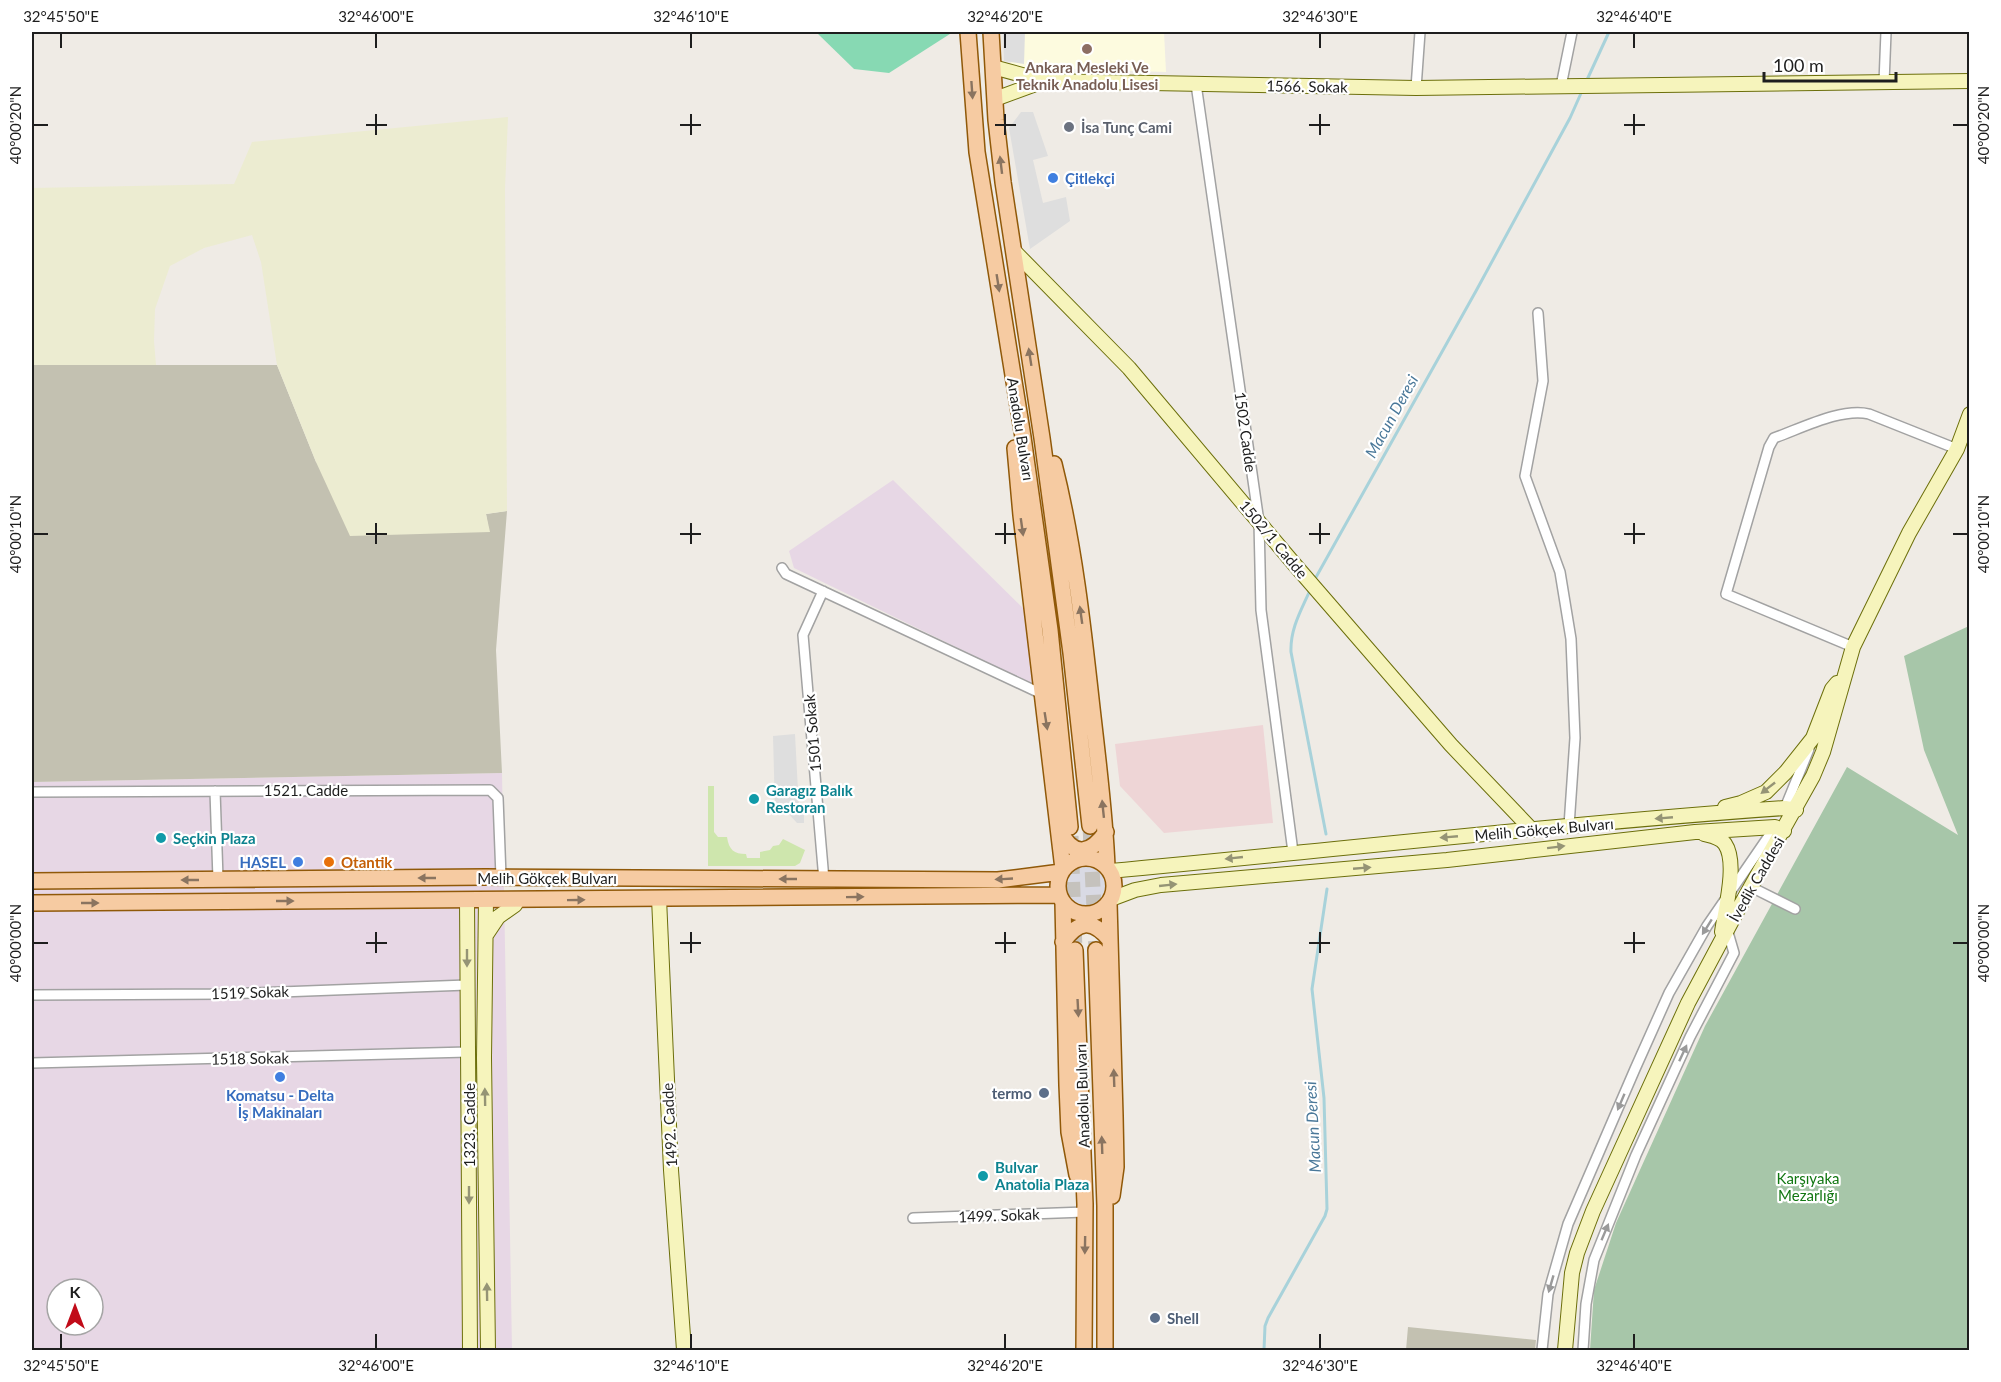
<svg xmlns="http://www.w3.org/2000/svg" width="2001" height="1382" viewBox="0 0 2001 1382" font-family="Lato,sans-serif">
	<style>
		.commercial { fill: #eed5d6 }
		.industrial { fill: #e7d7e5; fill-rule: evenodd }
		.education { fill: #fdfbdf }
		.construction { fill: #c3c1b1 }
		.farmland { fill: #ececd1 }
		.grass { fill: #cee6ad }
		.cemetery { fill: #a7c6a9 }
		.pitch { fill: #87d9b3 }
		.parking { fill: #dedede }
		.plaza { fill: #d9dae4 }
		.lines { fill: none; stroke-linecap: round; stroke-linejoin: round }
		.stream { stroke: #a8d2da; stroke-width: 3 }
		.primary-tunnel { stroke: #c5c2bd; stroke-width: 15; stroke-dasharray: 15 8; stroke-linecap: butt }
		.street-casing { stroke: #a2a2a2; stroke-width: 12 }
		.secondary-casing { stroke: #6c6f0b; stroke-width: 16 }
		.primary-casing { stroke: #905909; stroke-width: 18 }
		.street { stroke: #fff; stroke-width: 9 }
		.secondary { stroke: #f6f4bc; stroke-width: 14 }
		.primary { stroke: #f6cba2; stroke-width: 15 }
		.oneway { fill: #8a7460 }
		.oneway2 { fill: #959475 }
		.oneway3 { fill: #9a9a9a }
		.ticks { fill: none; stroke: #1e1e1e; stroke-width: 2 }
		.education-dot { fill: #8d6e63; stroke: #fff; stroke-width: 2 }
		.worship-dot { fill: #6b7280; stroke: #fff; stroke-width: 2 }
		.shop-dot { fill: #3f7fe0; stroke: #fff; stroke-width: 2 }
		.culture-dot { fill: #0f9aa8; stroke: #fff; stroke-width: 2 }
		.food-dot { fill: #e8710a; stroke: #fff; stroke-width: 2 }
		.service-dot { fill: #5c6f8a; stroke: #fff; stroke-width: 2 }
		.labels { text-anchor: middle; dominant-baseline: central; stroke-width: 4.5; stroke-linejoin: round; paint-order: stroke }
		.education-label { font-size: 15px; font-weight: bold; fill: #785e54; stroke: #fff }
		.street-label { font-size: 15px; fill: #1e1e1e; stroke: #fff }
		.worship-label { font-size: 15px; font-weight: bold; fill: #5b616d; stroke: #fff; text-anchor: start }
		.shop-label { font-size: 15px; font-weight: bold; fill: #366cbe; stroke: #fff; text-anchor: start }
		.culture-label { font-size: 15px; font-weight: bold; fill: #0d838f; stroke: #fff; text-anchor: start }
		.food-label { font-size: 15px; font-weight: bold; fill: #c56008; stroke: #fff; text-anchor: start }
		.service-label { font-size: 15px; font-weight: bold; fill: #4e5e75; stroke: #fff; text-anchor: end }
		.park-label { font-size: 15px; fill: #127712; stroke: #fff }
		.water-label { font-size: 16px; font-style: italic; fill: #4a7899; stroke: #fff }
		.neatline { fill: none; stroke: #1e1e1e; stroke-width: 2 }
		.ticks-label { font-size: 15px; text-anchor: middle; fill: #1e1e1e }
	</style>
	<rect width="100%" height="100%" fill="#efebe5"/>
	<path class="commercial" d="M1263 725 1273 823 1164 833 1120 786 1115 744Z"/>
	<path class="industrial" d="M893 480 1027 612 1036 686 794 568 789 551Z
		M502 773 512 1350H32V782ZM57 1289H93V1325H57Z"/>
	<path class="education" d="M1008 32H1164L1166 72 1011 67Z"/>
	<path class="construction" d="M32 365H277L316 462 489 532 486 514 507 511 496 650 502 773 32 782Z
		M1408 1327 1536 1340 1535 1350H1406Z"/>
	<path class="farmland" d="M508 117 505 189 507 511 486 514 490 532 350 536 316 462 277 365 261 262 252 235 204 248 170 266 155 309 154 341 156 365H32V188L234 184 252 142Z"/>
	<path class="grass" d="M708 786H714V832L718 837H727C729 850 734 854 746 854L747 858H760V852L770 850 773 846 779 845 783 839 805 850 800 863 795 866H708Z"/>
	<path class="cemetery" d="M1969 626V1350H1590L1594 1290 1616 1223 1705 1026 1847 767 1958 835 1924 750 1904 656Z"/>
	<path class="pitch" d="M816 32H953L889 73 854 69Z"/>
	<path class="parking" d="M1003 32H1025L1024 64 1004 61Z
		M1021 112H1033L1048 156 1033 160 1043 203 1066 197 1070 221 1030 249 1009 128Z
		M795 734 799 810 804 811V823H797L785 810H775L773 736Z"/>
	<path class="plaza" d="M1067 886a19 19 0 1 1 38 0a19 19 0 1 1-38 0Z"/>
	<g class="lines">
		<path class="stream" d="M1586 82 1609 32
			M1315 579 1476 291 1570 118 1582 91
			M1311 588C1302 609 1290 628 1291 652L1326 834
			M1264 1350 1265 1326 1268 1318 1325 1216 1327 1209 1324 1098 1312 989 1327 889"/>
		<path class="primary-tunnel" d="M1090 826 1096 950
			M1071 836 1075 950"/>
		<defs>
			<path id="street" d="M1884 83 1886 32
				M1196 84 1259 522 1261 610 1293 852
				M1561 86 1572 32
				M1416 88 1420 32
				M1538 313 1543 381 1525 476 1560 572 1571 639 1575 738 1569 826
				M782 568 786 574 1042 694
				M823 591 803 635 824 880
				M1853 647 1726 594 1769 447 1774 438C1800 429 1842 407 1869 414L1957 449
				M215 791 218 879
				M32 792 490 790 498 798 501 877
				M1785 808 1809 749
				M1751 887 1795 909
				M32 995 224 994 467 985
				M32 1063 468 1052
				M913 1218 1085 1212
				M1542 1350 1548 1294 1568 1224 1635 1069 1669 993 1707 926 1775 827
				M1583 1350 1586 1304 1594 1260 1636 1155 1690 1037 1734 953 1727 929"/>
			<path id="secondary" d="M993 67 1044 81 1416 88 1970 81
				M995 99 1044 81
				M1014 251 1129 368 1295 565 1451 745 1532 830
				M1725 807 1741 803 1766 792 1786 772 1813 738 1832 689 1837 683
				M1704 834C1712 836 1720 837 1725 844 1738 863 1725 910 1722 932
				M1110 871C1335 850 1559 824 1785 808L1796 810
				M659 898 671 1170 684 1350
				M1111 899 1135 890 1161 885 1447 860 1695 832 1775 827 1784 831
				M467 900 470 1350
				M486 900 484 1058 488 1350
				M486 935 498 917 515 905 518 900
				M1565 1350 1572 1273 1577 1253 1593 1211 1688 1003 1735 915 1813 776 1823 752 1853 647 1909 533 1957 449 1970 414"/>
			<path id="primary" d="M968 32 977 152 1023 437 1050 630 1070 827
				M991 32 996 120 1003 182 1042 438 1071 653 1090 826
				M1015 448 1021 515 1063 869
				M1054 464C1074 544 1083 626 1092 708 1098 761 1105 814 1107 867
				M1060 831C1073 857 1090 855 1106 832
				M1058 886a28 28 0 1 1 56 0a28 28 0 1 1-56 0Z
				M32 881 486 877 998 880 1061 872
				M32 903 1059 895
				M1063 903 1067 1085 1069 1132 1077 1175
				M1109 903 1115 1116 1116 1167 1112 1196
				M1063 942C1079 920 1092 919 1110 940
				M1075 950 1085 1204 1084 1350
				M1096 950 1105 1206V1350"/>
		</defs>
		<use href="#street" class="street-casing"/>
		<use href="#secondary" class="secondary-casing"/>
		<use href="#primary" class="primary-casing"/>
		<use href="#street" class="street"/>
		<use href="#secondary" class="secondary"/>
		<use href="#primary" class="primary"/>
	</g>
	<defs><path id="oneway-solid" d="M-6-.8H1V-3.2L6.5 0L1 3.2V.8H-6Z" transform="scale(1.5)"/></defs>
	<g class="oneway">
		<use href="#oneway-solid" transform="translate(972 90) rotate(86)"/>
		<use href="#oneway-solid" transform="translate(1001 165) rotate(-97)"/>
		<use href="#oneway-solid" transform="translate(998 283) rotate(81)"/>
		<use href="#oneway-solid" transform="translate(1030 357) rotate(-99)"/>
		<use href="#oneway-solid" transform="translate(1022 527) rotate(82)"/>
		<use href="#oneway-solid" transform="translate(1081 615) rotate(-98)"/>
		<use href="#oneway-solid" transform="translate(1046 721) rotate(81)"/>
		<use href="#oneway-solid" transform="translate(1103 809) rotate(-96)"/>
		<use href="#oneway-solid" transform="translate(427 878) rotate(180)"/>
		<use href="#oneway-solid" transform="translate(788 879) rotate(-180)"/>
		<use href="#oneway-solid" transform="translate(1004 879) rotate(177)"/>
		<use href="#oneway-solid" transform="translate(190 880) rotate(180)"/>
		<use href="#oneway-solid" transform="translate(855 897) rotate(-1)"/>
		<use href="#oneway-solid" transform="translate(576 900) rotate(-1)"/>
		<use href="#oneway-solid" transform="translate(285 901)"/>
		<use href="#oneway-solid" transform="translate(90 903)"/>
		<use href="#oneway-solid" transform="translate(1078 1008) rotate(87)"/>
		<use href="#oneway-solid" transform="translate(1114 1078) rotate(-92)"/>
		<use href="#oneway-solid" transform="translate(1102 1145) rotate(-92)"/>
		<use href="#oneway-solid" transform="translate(1085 1245) rotate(91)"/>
	</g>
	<g class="oneway2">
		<use href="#oneway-solid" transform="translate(1768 788) rotate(142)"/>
		<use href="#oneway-solid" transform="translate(1664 818) rotate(175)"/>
		<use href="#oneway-solid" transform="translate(1449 837) rotate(175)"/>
		<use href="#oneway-solid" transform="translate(1556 847) rotate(-7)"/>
		<use href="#oneway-solid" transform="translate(1234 858) rotate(174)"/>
		<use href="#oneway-solid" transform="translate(1362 868) rotate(-5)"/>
		<use href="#oneway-solid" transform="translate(1168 885) rotate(-6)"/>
		<use href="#oneway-solid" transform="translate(467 958) rotate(90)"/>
		<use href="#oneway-solid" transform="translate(485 1097) rotate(-91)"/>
		<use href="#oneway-solid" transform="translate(469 1195) rotate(90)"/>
		<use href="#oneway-solid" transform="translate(487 1292) rotate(-91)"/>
	</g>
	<g class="oneway3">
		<use href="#oneway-solid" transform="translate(1707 927) rotate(122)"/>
		<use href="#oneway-solid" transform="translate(1683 1053) rotate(-65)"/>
		<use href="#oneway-solid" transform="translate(1621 1102) rotate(113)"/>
		<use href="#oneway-solid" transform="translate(1605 1232) rotate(-67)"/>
		<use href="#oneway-solid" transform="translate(1551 1284) rotate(106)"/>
	</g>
	<path class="ticks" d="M61 33V48M376 33V48M691 33V48M1005 33V48M1320 33V48M1634 33V48M376 114V135M691 114V135M1005 114V135M1320 114V135M1634 114V135M33 125H48M366 125H387M680 125H701M995 125H1016M1309 125H1330M1624 125H1645M1953 125H1968M376 523V544M691 523V544M1005 523V544M1320 523V544M1634 523V544M33 534H48M366 534H387M680 534H701M995 534H1016M1309 534H1330M1624 534H1645M1953 534H1968M376 932V953M691 932V953M1005 932V953M1320 932V953M1634 932V953M33 943H48M366 943H387M680 943H701M995 943H1016M1309 943H1330M1624 943H1645M1953 943H1968M61 1334V1349M376 1334V1349M691 1334V1349M1005 1334V1349M1320 1334V1349M1634 1334V1349"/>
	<circle class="education-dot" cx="1087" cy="49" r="6"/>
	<circle class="worship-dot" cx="1069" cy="127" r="6"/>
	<g class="shop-dot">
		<circle cx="1053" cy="178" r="6"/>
		<circle cx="298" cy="862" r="6"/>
		<circle cx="280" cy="1077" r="6"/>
	</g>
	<g class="culture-dot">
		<circle cx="754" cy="799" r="6"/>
		<circle cx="161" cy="838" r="6"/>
		<circle cx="983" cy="1176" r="6"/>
	</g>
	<circle class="food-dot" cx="329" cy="862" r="6"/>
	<g class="service-dot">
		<circle cx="1044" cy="1093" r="6"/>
		<circle cx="1155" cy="1318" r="6"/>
	</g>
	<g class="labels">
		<g class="education-label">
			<text x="1087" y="67">Ankara Mesleki Ve<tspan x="1087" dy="17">Teknik Anadolu Lisesi</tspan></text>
		</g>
		<g class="street-label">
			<text transform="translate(1307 86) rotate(1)">1566. Sokak</text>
			<text transform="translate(1021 429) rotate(81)">Anadolu Bulvarı</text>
			<text transform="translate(1246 432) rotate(82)">1502 Cadde</text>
			<text transform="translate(1274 539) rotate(50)">1502/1 Cadde</text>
			<text transform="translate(812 733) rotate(-95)">1501 Sokak</text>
			<text x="306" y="790">1521. Cadde</text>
			<text transform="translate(1544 829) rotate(-5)">Melih Gökçek Bulvarı</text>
			<text x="547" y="878">Melih Gökçek Bulvarı</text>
			<text transform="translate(1756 879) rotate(-60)">İvedik Caddesi</text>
			<text transform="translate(250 992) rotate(-2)">1519 Sokak</text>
			<text transform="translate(250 1058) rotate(-1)">1518 Sokak</text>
			<text transform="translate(1082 1096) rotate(-92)">Anadolu Bulvarı</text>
			<text transform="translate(469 1125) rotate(-90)">1323. Cadde</text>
			<text transform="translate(669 1125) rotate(-93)">1492. Cadde</text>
			<text transform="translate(999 1215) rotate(-2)">1499. Sokak</text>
		</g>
		<g class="worship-label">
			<text x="1081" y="127">İsa Tunç Cami</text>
		</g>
		<g class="shop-label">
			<text x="1065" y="178">Çitlekçi</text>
			<text x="286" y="862" text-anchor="end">HASEL</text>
			<text x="280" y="1095" text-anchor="middle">Komatsu - Delta<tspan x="280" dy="17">İş Makinaları</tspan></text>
		</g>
		<g class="culture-label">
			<text x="766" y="790">Garagız Balık<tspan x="766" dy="17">Restoran</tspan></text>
			<text x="173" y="838">Seçkin Plaza</text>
			<text x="995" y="1167">Bulvar<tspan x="995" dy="17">Anatolia Plaza</tspan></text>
		</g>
		<g class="food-label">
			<text x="341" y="862">Otantik</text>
		</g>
		<g class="service-label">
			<text x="1032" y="1093">termo</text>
			<text x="1167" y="1318" text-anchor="start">Shell</text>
		</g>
		<g class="park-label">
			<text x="1808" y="1178">Karşıyaka<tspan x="1808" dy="17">Mezarlığı</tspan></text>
		</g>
		<g class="water-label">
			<text transform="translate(1391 416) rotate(-61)">Macun Deresi</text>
			<text transform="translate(1312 1127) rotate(-93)">Macun Deresi</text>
		</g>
	</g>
	<rect width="2001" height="1382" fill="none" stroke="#ffffff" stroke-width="66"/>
	<g transform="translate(75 1307)"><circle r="28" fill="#ffffff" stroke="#a5a5a5" stroke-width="1.5"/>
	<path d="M0-4.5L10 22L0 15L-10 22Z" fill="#c10b19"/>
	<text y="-9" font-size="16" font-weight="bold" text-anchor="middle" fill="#1e1e1e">K</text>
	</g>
	<path d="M1764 72v9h132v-9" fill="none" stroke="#1e1e1e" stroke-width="3"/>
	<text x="1773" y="72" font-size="18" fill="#1e1e1e" stroke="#ffffff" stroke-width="4.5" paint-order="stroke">100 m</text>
	<rect x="33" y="33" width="1935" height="1316" class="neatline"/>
	<g class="ticks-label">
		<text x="61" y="22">32°45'50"E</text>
		<text x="376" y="22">32°46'00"E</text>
		<text x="691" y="22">32°46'10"E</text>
		<text x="1005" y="22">32°46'20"E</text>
		<text x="1320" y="22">32°46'30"E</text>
		<text x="1634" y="22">32°46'40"E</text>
		<text transform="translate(16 125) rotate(-90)" y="5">40°00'20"N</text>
		<text transform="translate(1984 125) rotate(-90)" y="5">40°00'20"N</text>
		<text transform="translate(16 534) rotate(-90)" y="5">40°00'10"N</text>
		<text transform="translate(1984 534) rotate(-90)" y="5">40°00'10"N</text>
		<text transform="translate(16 943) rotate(-90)" y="5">40°00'00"N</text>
		<text transform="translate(1984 943) rotate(-90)" y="5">40°00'00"N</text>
		<text x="61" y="1371">32°45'50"E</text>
		<text x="376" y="1371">32°46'00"E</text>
		<text x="691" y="1371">32°46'10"E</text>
		<text x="1005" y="1371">32°46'20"E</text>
		<text x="1320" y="1371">32°46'30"E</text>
		<text x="1634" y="1371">32°46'40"E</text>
	</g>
</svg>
